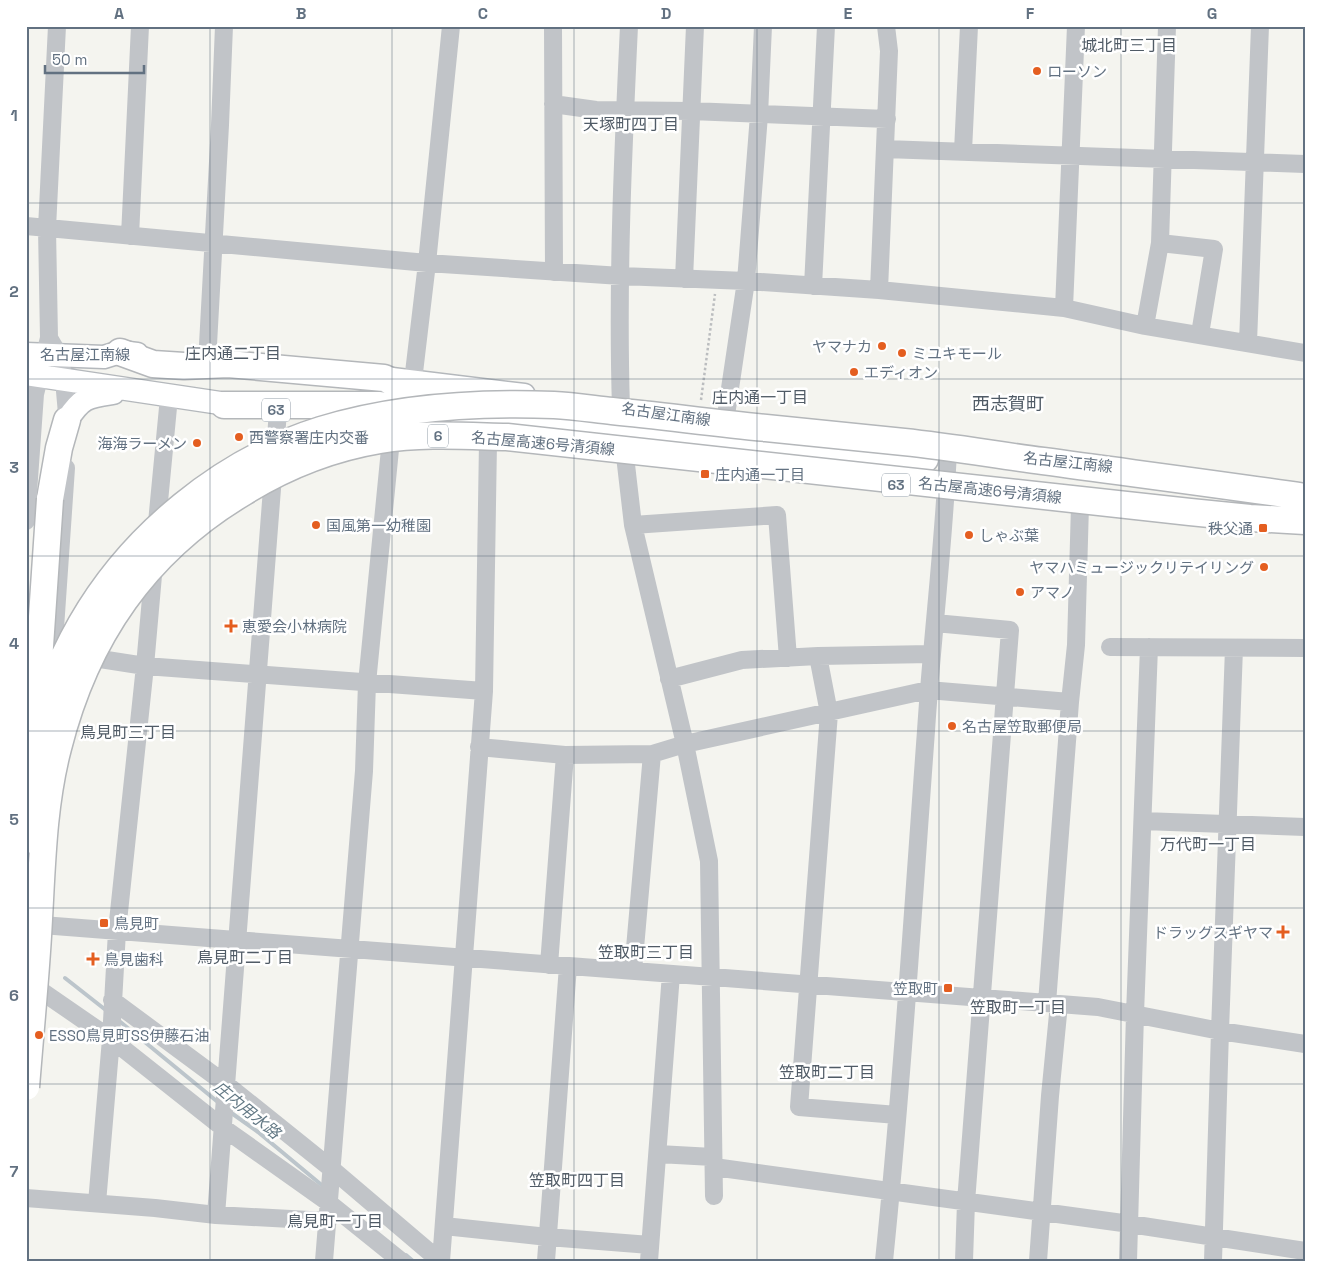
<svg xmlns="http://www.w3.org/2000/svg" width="1331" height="1287" viewBox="0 0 1331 1287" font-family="'Space Grotesk','Noto Sans JP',sans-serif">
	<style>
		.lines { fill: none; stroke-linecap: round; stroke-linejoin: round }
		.stream { stroke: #bcc5cb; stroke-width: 4 }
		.major-casing { stroke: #b4b8bc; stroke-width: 25 }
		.highway-casing { stroke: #b4b7ba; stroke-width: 29 }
		.path { stroke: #bbbdbf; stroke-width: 2.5; stroke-dasharray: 2.5 2.5; stroke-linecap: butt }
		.minor { stroke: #c1c4c8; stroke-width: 18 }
		.major { stroke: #fff; stroke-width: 22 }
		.highway { stroke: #fff; stroke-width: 26 }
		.highway-bridge-casing { stroke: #b4b7ba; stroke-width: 29; stroke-linecap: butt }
		.highway-bridge { stroke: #fff; stroke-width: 26 }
		.grid { fill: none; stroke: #627181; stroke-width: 1; stroke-opacity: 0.55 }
		.poi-dot { fill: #e45e20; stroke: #fff; stroke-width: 2 }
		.labels { text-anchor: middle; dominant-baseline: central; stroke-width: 5; stroke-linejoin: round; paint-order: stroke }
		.shield { fill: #fff; stroke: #919ca7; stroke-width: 1 }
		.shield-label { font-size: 14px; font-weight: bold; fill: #627181 }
		.poi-label { font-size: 15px; fill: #627181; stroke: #fff; text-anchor: start }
		.street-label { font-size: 15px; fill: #627181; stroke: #fff }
		.neighbourhood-label { font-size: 16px; fill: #505b66; stroke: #fff }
		.water-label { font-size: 16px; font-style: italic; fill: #637985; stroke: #fff }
		.quarter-label { font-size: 18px; fill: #505b66; stroke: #fff }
		.neatline { fill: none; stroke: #627181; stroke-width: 2 }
		.grid-label { font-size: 16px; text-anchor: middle; font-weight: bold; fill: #627181 }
	</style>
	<rect width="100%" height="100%" fill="#f4f4ef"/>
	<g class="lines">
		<path class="stream" d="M65 978 107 1011
			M118 1020 219 1103
			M230 1112 258 1132 324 1187
			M406 1255 413 1261"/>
		<defs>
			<path id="major" d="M26 354 104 357 120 352 137 354
				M26 374 240 406
				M392 379 524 395
				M67 420C82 397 87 397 113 393"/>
			<path id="highway" d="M120 352 153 364 184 366 228 364 384 378 431 400 456 403
				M224 405H380L401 408
				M450 414 689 443
				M671 430 925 459
				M50 499 59 448 67 420"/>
		</defs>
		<use href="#major" class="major-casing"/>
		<use href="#highway" class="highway-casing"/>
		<path class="path" d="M701 400 715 294"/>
		<path class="minor" d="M553 26 554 272
			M553 104 596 110 691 111 887 119
			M885 149 1305 164
			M963 151 969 26
			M26 226 427 263 621 276 746 281 879 290 1064 308 1145 326 1305 353
			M130 236 140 26
			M1160 243 1214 249 1200 334
			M684 279 695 26
			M813 286 826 26
			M879 290 889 51 886 26
			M1064 308 1076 26
			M1145 326 1160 243 1167 26
			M49 338 59 355 64 380 68 425
			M1248 343 1260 26
			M207 363 220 125 224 26
			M413 381 427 263 451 26
			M621 408C617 281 623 153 629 26
			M725 422 746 281 759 115 763 26
			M625 456 633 525 685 744 709 861 714 1196
			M26 521 35 394 49 338 47 228 57 26
			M633 525 777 515 788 658
			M156 533 169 397
			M935 623 1010 630 966 1202 964 1261
			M1110 647 1305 648
			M81 656 145 666 484 691
			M818 656 829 713 799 1107 897 1115
			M52 672 66 468
			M669 679 742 660 818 656 931 654
			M479 747 565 755 652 754 685 744 928 690 1070 702
			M1143 821 1305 827
			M29 924 1098 1007 1220 1031 1305 1044
			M549 965 565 755
			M633 971 652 754
			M34 986 111 1039 222 1127 329 1203 401 1261
			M112 1000 227 1085 333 1170 440 1261
			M1047 1003 1070 702 1076 645 1080 505
			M658 1154 713 1157
			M714 1167 1130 1224 1305 1251
			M26 1198 155 1208 216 1215 328 1221
			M97 1203 111 1039 117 931 145 666 154 564
			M216 1215 278 411
			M444 1226 548 1237 650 1245
			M324 1261 364 771 367 683 392 429
			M441 1261 484 691 488 442
			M546 1261 568 966
			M649 1261 671 974
			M884 1261C902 1085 913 908 926 731 932 637 944 544 948 450
			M1038 1261 1050 1096 1059 1004
			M1128 1261 1135 1014 1149 647
			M1213 1261 1220 1031 1234 648"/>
		<use href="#major" class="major"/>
		<use href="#highway" class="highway"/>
		<defs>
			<path id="highway-bridge" d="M36 705 50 499
				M26 768C38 718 55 669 81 624 132 535 222 461 321 430 396 407 476 402 554 405 573 406 593 409 612 411 663 416 714 423 766 428 812 433 858 437 904 442 951 447 997 455 1043 461 1130 473 1217 484 1305 497
				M27 840 33 751
				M26 1087C30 1036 35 986 38 936 42 873 42 809 58 748 86 637 145 551 244 492 286 466 332 448 380 440 422 433 465 436 507 437L1190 512 1250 518 1305 521"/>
		</defs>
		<use href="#highway-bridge" class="highway-bridge-casing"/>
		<use href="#highway-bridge" class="highway-bridge"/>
	</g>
	<path class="grid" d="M210 26V1261M392 26V1261M574 26V1261M757 26V1261M939 26V1261M1121 26V1261M26 203H1305M26 379H1305M26 556H1305M26 731H1305M26 908H1305M26 1084H1305"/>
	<g class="poi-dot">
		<circle cx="1037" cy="71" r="5"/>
		<circle cx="882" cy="346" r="5"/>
		<circle cx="902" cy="353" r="5"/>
		<circle cx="854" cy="372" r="5"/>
		<circle cx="239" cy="437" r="5"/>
		<circle cx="197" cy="443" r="5"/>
		<rect x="700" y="469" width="10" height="10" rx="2.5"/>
		<circle cx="316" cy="525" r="5"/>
		<rect x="1258" y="523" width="10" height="10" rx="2.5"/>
		<circle cx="969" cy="535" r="5"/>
		<circle cx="1264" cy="567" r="5"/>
		<circle cx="1020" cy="592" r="5"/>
		<path d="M228.5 618.5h5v5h5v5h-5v5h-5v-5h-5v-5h5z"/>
		<circle cx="952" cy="726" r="5"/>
		<rect x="99" y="918" width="10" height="10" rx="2.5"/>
		<path d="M1280.5 924.5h5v5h5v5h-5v5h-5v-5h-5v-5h5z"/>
		<path d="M90.5 951.5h5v5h5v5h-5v5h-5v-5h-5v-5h5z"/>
		<rect x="943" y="983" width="10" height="10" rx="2.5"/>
		<circle cx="39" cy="1035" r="5"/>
	</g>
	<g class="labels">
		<g class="shield">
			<rect x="262" y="398.5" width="28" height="23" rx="4"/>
			<rect x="428" y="424.5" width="20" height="23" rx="4"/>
			<rect x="882" y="473.5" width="28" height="23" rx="4"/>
		</g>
		<g class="shield-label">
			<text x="276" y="410">63</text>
			<text x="438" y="436">6</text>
			<text x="896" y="485">63</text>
		</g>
		<g class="poi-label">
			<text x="1047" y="71">ローソン</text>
			<text x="872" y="346" text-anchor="end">ヤマナカ</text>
			<text x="912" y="353">ミユキモール</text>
			<text x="864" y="372">エディオン</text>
			<text x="249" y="437">西警察署庄内交番</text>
			<text x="187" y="443" text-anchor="end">海海ラーメン</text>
			<text x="715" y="474">庄内通一丁目</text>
			<text x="326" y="525">国風第一幼稚園</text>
			<text x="1253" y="528" text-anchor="end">秩父通</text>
			<text x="979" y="535">しゃぶ葉</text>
			<text x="1254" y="567" text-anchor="end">ヤマハミュージックリテイリング</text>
			<text x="1030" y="592">アマノ</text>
			<text x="242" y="626">恵愛会小林病院</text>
			<text x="962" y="726">名古屋笠取郵便局</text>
			<text x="114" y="923">鳥見町</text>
			<text x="1273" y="932" text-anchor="end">ドラッグスギヤマ</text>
			<text x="104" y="959">鳥見歯科</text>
			<text x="938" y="988" text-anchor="end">笠取町</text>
			<text x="49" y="1035">ESSO鳥見町SS伊藤石油</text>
		</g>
		<g class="street-label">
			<text x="85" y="354">名古屋江南線</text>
			<text transform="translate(666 414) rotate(8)">名古屋江南線</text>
			<text transform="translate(543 443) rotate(5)">名古屋高速6号清須線</text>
			<text transform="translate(1068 462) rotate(6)">名古屋江南線</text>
			<text transform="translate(990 490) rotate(6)">名古屋高速6号清須線</text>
		</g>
		<g class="neighbourhood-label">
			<text x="1129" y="45">城北町三丁目</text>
			<text x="631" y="124">天塚町四丁目</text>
			<text x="233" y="353">庄内通二丁目</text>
			<text x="760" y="397">庄内通一丁目</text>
			<text x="128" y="732">鳥見町三丁目</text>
			<text x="1208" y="844">万代町一丁目</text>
			<text x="646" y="952">笠取町三丁目</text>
			<text x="245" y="957">鳥見町二丁目</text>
			<text x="1018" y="1007">笠取町一丁目</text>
			<text x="827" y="1072">笠取町二丁目</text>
			<text x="577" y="1180">笠取町四丁目</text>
			<text x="335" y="1221">鳥見町一丁目</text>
		</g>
		<g class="water-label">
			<text transform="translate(247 1110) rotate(39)">庄内用水路</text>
		</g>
		<g class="quarter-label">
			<text x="1008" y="403">西志賀町</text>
		</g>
	</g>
	<rect width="1331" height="1287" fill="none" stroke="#ffffff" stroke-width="55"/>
	<path d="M45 65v8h99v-8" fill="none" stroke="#627181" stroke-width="2.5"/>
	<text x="52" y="65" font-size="15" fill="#627181" stroke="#ffffff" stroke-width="4" paint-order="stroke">50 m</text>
	<rect x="28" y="28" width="1276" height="1232" class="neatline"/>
	<g class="grid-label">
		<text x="119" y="19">A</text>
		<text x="301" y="19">B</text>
		<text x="483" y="19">C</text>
		<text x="666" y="19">D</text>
		<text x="848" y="19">E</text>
		<text x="1030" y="19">F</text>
		<text x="1212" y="19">G</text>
		<text x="14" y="121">1</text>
		<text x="14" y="297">2</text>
		<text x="14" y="473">3</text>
		<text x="14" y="649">4</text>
		<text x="14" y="825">5</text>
		<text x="14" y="1001">6</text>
		<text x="14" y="1177">7</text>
	</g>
</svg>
